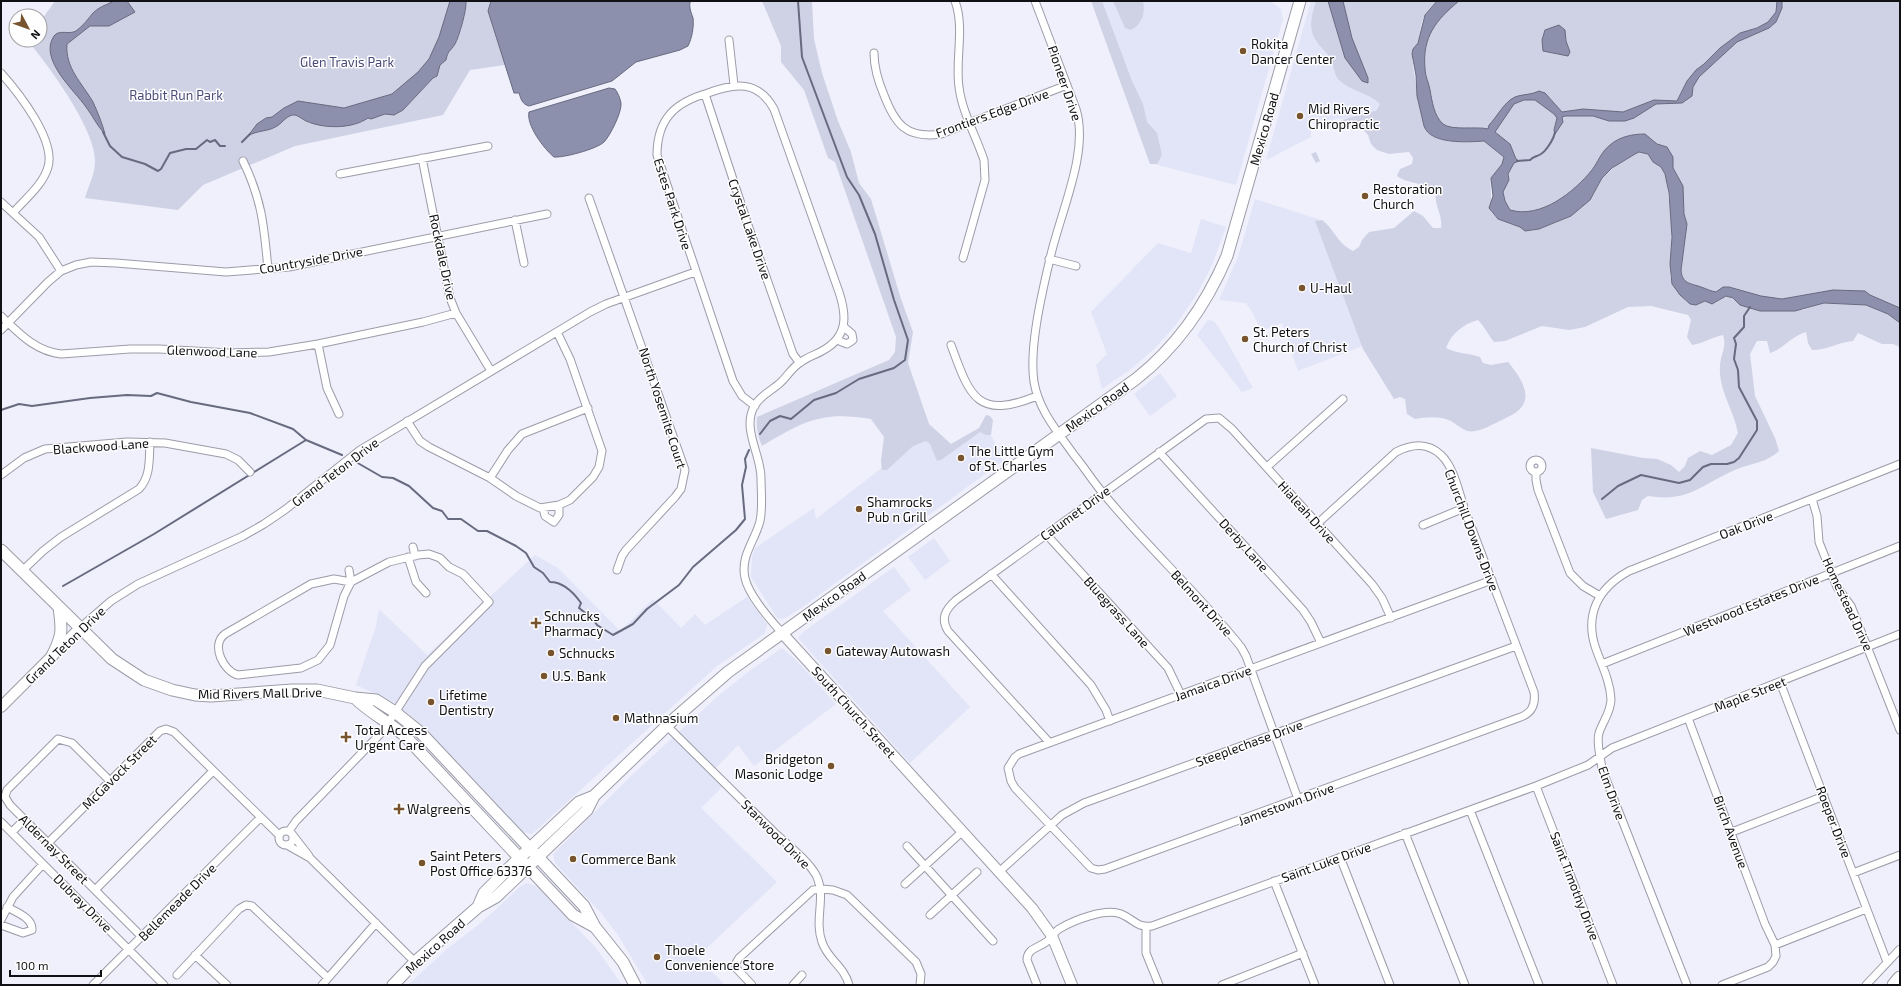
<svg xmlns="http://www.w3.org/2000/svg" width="1901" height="986" font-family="'Exo 2',sans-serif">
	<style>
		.built { fill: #e2e4f7 }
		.green { fill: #cfd1e5; fill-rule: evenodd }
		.water { fill: #8d90ad; stroke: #686a7f }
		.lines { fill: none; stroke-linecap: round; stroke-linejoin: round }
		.stream { stroke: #686a7f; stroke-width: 2 }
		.street-casing { stroke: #9b9ca7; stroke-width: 9 }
		.secondary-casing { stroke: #9b9ca7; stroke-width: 12 }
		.primary-casing { stroke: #9b9ca7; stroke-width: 13 }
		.highway-casing { stroke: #9b9ca7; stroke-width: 15 }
		.street { stroke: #fff; stroke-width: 7 }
		.secondary { stroke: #fff; stroke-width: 10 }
		.primary { stroke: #fff; stroke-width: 11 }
		.highway { stroke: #fff; stroke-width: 13 }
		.poi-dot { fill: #77542d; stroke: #fefefe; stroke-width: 1.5 }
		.labels { text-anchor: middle; stroke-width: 3; stroke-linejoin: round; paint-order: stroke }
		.poi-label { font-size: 13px; fill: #111115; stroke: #fefefe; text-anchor: start }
		.park-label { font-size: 13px; fill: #4a4b78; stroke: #fefefe }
		.street-label { font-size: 13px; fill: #111115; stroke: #fefefe }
	</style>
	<rect width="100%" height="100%" fill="#eff0fc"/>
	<path class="built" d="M1093,1h177l11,8 2,10 -47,166 -82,-21z
		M1311,1h35l70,74 -44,40 -61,7v15l-45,23z
		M1255,199l63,20 47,126 -67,26 -16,-48 -21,8 -8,-18 -7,-10 -27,-3 19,-43z
		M1201,219l25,8 -14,38 -15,29 -22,32 -21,23 -23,20 -29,20 -6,-24 11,-11 -16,-42 67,-69 33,10z
		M1208,320l5,1 5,5 35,62 -11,4 -45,-57z
		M1160,373l17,23 -27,20 -16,-22z
		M984,428l8,9 11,24 -203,148 -15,9 -7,1 -27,-42 1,-20 3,-9 59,-40 2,11 112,-87 9,29z
		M934,538l16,23 -25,19 -17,-23z
		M535,555l23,13 62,63 33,-32 28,29 14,-14 10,11 42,-28 20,27v3l-3,7 -47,32 -185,168 -10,-2 -104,-110 -27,-21 -35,-16 20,-59 3,-17 48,46z
		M894,567l17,23 -28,21 87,96 -60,56 -112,-125 5,-6z
		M782,648l15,13 39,43 -82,62 -16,-21 -23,24 7,18 -21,21 76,74 -80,75 28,28h-77l-30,-50 -17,-22 -46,-50 -2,-9 79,-79 86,-79 30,-24z
		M528,883l10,4 58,61 26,37h-214l39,-36 35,-27 39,-36z"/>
	<path class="green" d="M55,1h441l-8,10 17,54 -35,5 -27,45 -148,31 -92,39 -25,25 -93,-12c3,-11 10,-24 10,-36 2,-31 -48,-99 -68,-122h13v-18zM462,20l-7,24 -7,8 -2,8 -6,5 -3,11 -4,2 -30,32 -9,5 -9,-1 44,-46z
		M762,1h50l2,38 8,34 16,48 13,31 8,31 12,16 30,100 12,33 -5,31 21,61 22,20 28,-16 7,-13 4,1 3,4 -2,15h-5l-6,-3 -39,28 -4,1 -7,-17 -4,-3 -13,5 -26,24h-5l-1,-9 3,-24 -13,-18c-49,-8 -67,2 -109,27 -4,-9 -6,-18 -5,-29l132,-57 6,-8 1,-15 -61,-175 -7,-4 -24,-68 -23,-28v-16z
		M1091,1h11l30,80 11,23 4,18 10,11 5,22 -5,9h-7z
		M1113,1l30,1c3,11 -2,23 -12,28l-6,-2z
		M1316,1h121c-4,4 -9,9 -12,14 -5,8 -4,18 -7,27 -2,3 -4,6 -6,10 -1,6 10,74 14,79 11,14 42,11 58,10l20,16c-1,8 -10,14 -13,23 -1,3 1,26 0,32l7,7 22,8 2,2 7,2 10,-2 17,-6 20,-11 17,-17 9,-17 22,-19 15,-7 9,2 5,8 8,5 5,10 6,49 -2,50 4,11 13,15 12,2 6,-3 10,2 11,-7 34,15 43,-1 21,-7 42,2 22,9 12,9v24l-7,-3h-11l-24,-11 -5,8c-14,1 -26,9 -41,9l-4,-7 -2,-11c-14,4 -22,16 -36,21l-3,-12h-10l-7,13 5,42 20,42 4,13c-12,11 -25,12 -39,17 -37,14 -48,35 -92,28l-6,4 -4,10 -32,9 -13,-27 -2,-44 52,10 14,1 14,6 8,7 6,-6 3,-8 12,-7 12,4 19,-10 7,-12c-4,-23 -20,-43 -18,-68 1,-11 7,-19 3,-30 -11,2 -19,8 -31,10l-5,-8 4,-17 -3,-5 -37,-9 -23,1 -43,20 -16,3 -27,-4 -37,15 -11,1c-6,-7 -9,-15 -16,-22 -15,4 -27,14 -32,28 12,6 23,5 34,9l3,6 8,2 17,-3c8,10 22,27 16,41 -4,10 -19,15 -28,20 -9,4 -19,10 -29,8 -5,-2 -11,-7 -16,-10 -11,-5 -24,-4 -36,-2l-8,-5 -2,-15 -5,-2 -6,2 -31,-50 -48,-128 7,-1c14,11 14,22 31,31l6,-4 3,-7 7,-8 25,-4 20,-17 9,5 10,12h8c2,-13 -7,-22 -5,-35 -10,-12 -27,-8 -39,-17l3,-7 12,-5 1,-6 -4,-6 -20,2 -12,-4 -6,-6 -3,-9 -8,-9 -30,2 -2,-5c17,-2 32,-10 48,-12l4,-7c-11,-11 -27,-12 -40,-23 -6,-5 -6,-15 -9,-22 -4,-7 -10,-11 -14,-17 -10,-13 -5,-27 -1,-41z
		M1449,1h451v312l-40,-15 -65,4 -58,-8 -26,3 -35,-19 -6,-105 -29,-30 -50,40 -62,37 -30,-13 8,-42 -6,-22 -67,-18 -14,-79z
		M1316,152l4,9 -4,2 -5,-9z"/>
	<path class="water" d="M114,1h13l8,11 -26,14h-19l-23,18c-2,24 15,39 26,58 5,11 9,21 12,32 -8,-8 -12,-18 -19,-27 -11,-16 -48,-48 -32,-71 5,-7 15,-1 22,-5 7,-5 12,-12 17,-18 6,-6 13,-8 21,-12z
		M450,1h16c1,8 -7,36 -11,43 -5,8 -7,6 -9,16l-6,5 -3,11 -4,2 -30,32 -9,5 -9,-1 -14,5 -3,-1c-16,11 -44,11 -62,3 -4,-2 -7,-5 -11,-6 -7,-1 -13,8 -18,11 -9,6 -20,4 -29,10l9,-12 9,-6 6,-1 12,-9 14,-7 46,7 48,-14 26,-22 11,-13 10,-22z
		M491,1h201l-2,1c-1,6 1,10 3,16 1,9 -1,20 -5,28l-8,4 -44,12 -24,19 -83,25c-7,-2 -8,-7 -10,-13h-5l-26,-82z
		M1328,1h15l9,37 16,40v5l-6,-2 -17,-23z
		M1437,1h22c-23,19 -37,36 -34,68 0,7 4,14 5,21 2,11 4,26 13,34 9,7 34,2 45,5l1,-4c8,-8 15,-23 26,-28 8,-3 16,-2 24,-6l6,2 17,19 21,-3 40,3 31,-12 23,1 10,-20 9,-11 8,-6 16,-16 20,-15 17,-5 11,-6 8,-10 1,-11h5v7l-6,14 -7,6 -32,14 -38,35 -6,10 -1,9 -10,7 -26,1 -22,14 -9,3h-16l-16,-5h-28l-3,1 1,5 -8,12 -1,-4 3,-12 -3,-4 -19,-14h-11l-10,4 -19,28 15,12 6,15 3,2 -5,2 -6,11 1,6 -6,12 2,9 5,9c31,9 64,-18 82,-40 6,-8 9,-18 18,-25 9,-8 22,-11 35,-11l12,10 10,3 6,10v11l10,18 1,28 3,10 -6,46c1,14 9,13 20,17 6,2 9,4 15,5l7,-5h6l32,9 21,3 51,-9 32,1 5,4 30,13v15l-12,-9 -22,-9 -42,-2 -29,8h-35l-20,-6 -7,-7 -7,-2 -14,8 -7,-3 -9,4 -6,-1 -10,-9 -8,-11 -2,-20 2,-27 -3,-44 -4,-19 -4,-7 -8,-5 -5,-8 -9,-2 -4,2 -23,14 -10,10 -12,22 -19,16 -32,13 -14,2 -5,-4 -22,-8 -9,-11 4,-12 -2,-18 11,-14 2,-7 -20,-16c-15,1 -54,4 -60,-15l-7,-30 -1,-21 -4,-21 1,-5 5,-6 7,-28z
		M1559,25l6,5 1,11 4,11 -2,4 -25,-5 -1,-11 3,-10z
		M609,88l6,1c3,4 5,9 6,14 1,9 -11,33 -17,39 -7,7 -41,16 -50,15 -10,-8 -28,-32 -25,-45z"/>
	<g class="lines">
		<path class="stream" d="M103,132l7,14 12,11 23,7 13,7 3,-2 9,-16 16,-4h10l11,-9 3,2 5,-2 5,6h5
			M242,142l8,-8
			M1517,161l13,-1c4,-4 6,-3 11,-6 5,-3 13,-15 14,-22
			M1,410l18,-6 13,2 58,-8 37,-3 24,1 6,-3 34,9 59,11 43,16 13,11 36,15
			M760,434l10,-13 10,-5 11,3 23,-19 22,-7 23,-14 35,-11 11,-8 3,-20 -14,-40 -19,-66 -16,-39 -12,-18 -45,-120 -4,-56
			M356,462l26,15 11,1 16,8 24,22 9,3 6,8h13l17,12h9l29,15 10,7 8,14 9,6 7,9c13,0 24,11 31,21l-2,5 14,11 4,6 16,10 20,-11 14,-15 32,-24 14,-18 43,-37 9,-11 -3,-34 4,-18 -1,-8 4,-9
			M1602,499l16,-13 23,-11 38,8 11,-3 13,-13 8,-3h16l7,-2 5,-4 18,-28v-9l-18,-34 -1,-17 -4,-11 2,-15 -2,-6 10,-11v-11l6,-9
			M63,586l91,-52 152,-94"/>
		<defs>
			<path id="street" d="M955,1c10,27 0,58 4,86 3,25 17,49 25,73l1,20 -22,78
				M1035,1l41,108c14,45 -18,108 -27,154 -8,34 -20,86 -15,119 5,29 24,50 40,73 10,12 18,25 28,37 44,54 96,101 139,155l5,9 52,143
				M729,40l5,45
				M874,53c0,15 4,28 10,42 11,29 22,44 57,39l126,-49
				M1,73c17,19 55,67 47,94 -5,18 -23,32 -35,46
				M705,94l43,131 45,129 6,8
				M422,158l28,140 6,15 35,58
				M243,161c19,39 21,65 25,108
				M340,174l148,-28
				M589,198l96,272 -4,19 -6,8 -49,53 -4,6 -5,14
				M1,202l38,35 22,34
				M515,220l9,43
				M1049,259l27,7
				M1,316c18,17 34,35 60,38l69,-5h29l70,4 40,-1 49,-8 105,-22 33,-9
				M1,330l47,-48 13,-11 15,-6 15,-3 25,1 110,9 63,-5 258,-53
				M837,340l10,4 6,-4 -1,-6 -8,-7
				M318,344l9,44 12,26
				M951,345c19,52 26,75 86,51
				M755,406l-13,-10 -9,-15 -76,-226c0,-15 3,-30 14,-42 10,-11 23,-16 37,-20 27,-10 50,-13 66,16l65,183c8,24 9,45 -17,59 -7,4 -15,6 -21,11 -9,5 -14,15 -21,21 -9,8 -19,12 -25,22 -14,23 6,49 6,73 0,14 2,29 -1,43 -5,20 -20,35 -15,57 4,18 25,41 37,55
				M407,421l13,20 9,6 61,31 26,18 24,12 19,-3 11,-5 23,-23 6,-10 3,-16 -32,-92 -13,-27
				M1159,452l144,158 8,12 10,21
				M1530 466a6 6 0 1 1 12 0a6 6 0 1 1-12 0Z
				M1267,467l76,-68
				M1536,472v8l2,10 32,83 13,13 17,10
				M1,475l23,-17 21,-9 82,-7 38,1 61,11 12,6 12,12
				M490,478l18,-28 14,-16 66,-26
				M1812,499l5,17 2,26 18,45 14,19 49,124
				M543,508l2,8 9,6 5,-7v-10
				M1317,524l79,-72c16,-8 31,-10 45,3 14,13 18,40 25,58 23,59 45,119 68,179 2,14 -3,22 -16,26l-413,151 -7,1 -7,-2 -76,-80 -4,-7 -3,-13 7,-11 4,-3 473,-174
				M1423,525l41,-17
				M1046,534l122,134 13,27
				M413,547l2,9
				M408,557l8,25 10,11
				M22,571l21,-20 18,-14 78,-48c12,-13 10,-30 11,-47
				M991,574l100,111 15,25 4,11
				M80,628l31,-27 27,-17 105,-48 21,-12 22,-15 74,-59 230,-138 16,-8 89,-32
				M1602,664l298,-118
				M1780,682l107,280
				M1688,718l77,206 10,21 1,11 -3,6 -5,5 -46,18
				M667,726c36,36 72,71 108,107 12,11 35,29 42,44 9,21 -3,43 5,65 6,18 22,24 27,43
				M1049,742l-101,-111c-8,-13 -2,-22 8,-31l250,-181 13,-1 13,11 140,155 10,14 9,20
				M110,781l-38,-38 -14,-4 -51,51 -2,7 5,8 132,132
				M1536,786l77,199
				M1470,810l69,175
				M1,822l163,163
				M279 838a7 7 0 1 1 14 0a7 7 0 1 1-14 0Z
				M289,831l7,-10 87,-90 42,-65 64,-64 -26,-28 -14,-7 -9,-9 -11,-4 -11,1 -29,7 -38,20 -17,-3 -23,5 -86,50c-15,11 -1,38 13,41l63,-7 17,-8 12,-15 14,-49 7,-14 -2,-12
				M12,832l12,-12
				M1732,832l92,-36
				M1405,833l60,152
				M292,834l17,22
				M48,843l112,-112 6,-2 8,3 105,103
				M287,845l23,13 105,104
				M907,846l86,95
				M1340,857l50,128
				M1000,871l62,-56 22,-12 432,-157
				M1853,873l47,-18
				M1274,881l41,104
				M905,884l58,-53
				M95,890l118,-119
				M930,915l47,-43
				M1,920l12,-23 30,-33
				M1,925l22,8 9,-3c1,-12 -16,-18 -25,-23
				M1146,927v26l13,32
				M1775,945l91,-36
				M195,955l32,30
				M177,975l62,-66 7,-4 6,1 76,72
				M93,985l167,-167
				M322,985l54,-62
				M752,985l-16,-17v-5l3,-5 74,-68 8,-1 12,1 14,5 69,67 5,12 -1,11
				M793,985l9,-10
				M1037,985l-10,-25c0,-12 12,-12 19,-18 5,-3 8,-10 13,-13 15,-9 46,-21 62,-15 13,5 15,14 31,12l384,-140 52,-21 24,-17 288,-114
				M1222,985l81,-32
				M1687,985l-85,-216c-1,-10 -6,-26 -3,-36 4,-12 12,-21 12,-34 -1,-18 -9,-33 -15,-50 -12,-34 2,-61 33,-78l271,-107
				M1866,985l34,-36"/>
			<path id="secondary" d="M782,633l250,275 20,28 20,49
				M1,707l79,-79"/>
			<path id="primary" d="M1,550l111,109 32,21 28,10 23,5 16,1 81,-6h25l38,8 21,2 19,12 26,21 163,173 11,21 28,35 12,23
				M52,656c11,-21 10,-26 7,-49
				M355,698c15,15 34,24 50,38l168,179 22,12
				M478,907l6,-14 26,-26 69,-65 15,-6
				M393,985l22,-23 63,-55 18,-10 91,-87 7,-14 80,-77 54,-47 408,-293c42,-33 70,-74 91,-123l73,-255"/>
			<path id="highway" d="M1894,985l6,-7"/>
		</defs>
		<use href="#street" class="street-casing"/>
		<use href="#secondary" class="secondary-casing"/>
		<use href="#primary" class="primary-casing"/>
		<use href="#highway" class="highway-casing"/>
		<use href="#street" class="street"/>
		<use href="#secondary" class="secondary"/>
		<use href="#primary" class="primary"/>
		<use href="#highway" class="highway"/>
	</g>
	<g class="poi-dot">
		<circle cx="1243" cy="51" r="4"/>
		<circle cx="1300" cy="116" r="4"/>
		<circle cx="1365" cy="196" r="4"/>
		<circle cx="1302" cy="288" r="4"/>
		<circle cx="1245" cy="339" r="4"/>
		<circle cx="961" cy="458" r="4"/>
		<circle cx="859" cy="509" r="4"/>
		<path d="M534 617h4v4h4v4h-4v4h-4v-4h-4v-4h4z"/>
		<circle cx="828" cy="651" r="4"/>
		<circle cx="551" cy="653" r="4"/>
		<circle cx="544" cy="676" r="4"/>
		<circle cx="431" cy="702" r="4"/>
		<circle cx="616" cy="718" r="4"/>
		<path d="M344 731h4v4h4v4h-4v4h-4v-4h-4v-4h4z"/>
		<circle cx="831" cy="766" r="4"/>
		<path d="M397 803h4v4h4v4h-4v4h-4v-4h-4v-4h4z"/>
		<circle cx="573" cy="859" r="4"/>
		<circle cx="422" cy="863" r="4"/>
		<circle cx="657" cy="957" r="4"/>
	</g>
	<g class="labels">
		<g class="poi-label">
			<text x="1251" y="49">Rokita<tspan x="1251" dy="15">Dancer Center</tspan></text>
			<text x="1308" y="114">Mid Rivers<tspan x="1308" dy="15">Chiropractic</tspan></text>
			<text x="1373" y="194">Restoration<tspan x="1373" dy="15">Church</tspan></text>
			<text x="1310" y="293">U-Haul</text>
			<text x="1253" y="337">St. Peters<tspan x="1253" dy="15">Church of Christ</tspan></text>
			<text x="969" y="456">The Little Gym<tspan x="969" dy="15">of St. Charles</tspan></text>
			<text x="867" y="507">Shamrocks<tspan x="867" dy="15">Pub n Grill</tspan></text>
			<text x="544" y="621">Schnucks<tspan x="544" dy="15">Pharmacy</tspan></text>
			<text x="836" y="656">Gateway Autowash</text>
			<text x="559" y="658">Schnucks</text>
			<text x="552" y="681">U.S. Bank</text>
			<text x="439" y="700">Lifetime<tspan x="439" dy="15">Dentistry</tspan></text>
			<text x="624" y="723">Mathnasium</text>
			<text x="355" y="735">Total Access<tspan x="355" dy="15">Urgent Care</tspan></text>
			<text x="823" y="764" text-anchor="end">Bridgeton<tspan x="823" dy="15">Masonic Lodge</tspan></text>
			<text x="407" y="814">Walgreens</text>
			<text x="430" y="861">Saint Peters<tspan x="430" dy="15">Post Office 63376</tspan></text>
			<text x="581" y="864">Commerce Bank</text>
			<text x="665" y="955">Thoele<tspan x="665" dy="15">Convenience Store</tspan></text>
		</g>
		<g class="park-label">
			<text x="347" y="67">Glen Travis Park</text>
			<text x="176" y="100">Rabbit Run Park</text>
		</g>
		<g class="street-label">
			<text transform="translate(1065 83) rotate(71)" y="5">Pioneer Drive</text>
			<text transform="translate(992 113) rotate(-20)" y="5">Frontiers Edge Drive</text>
			<text transform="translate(1264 129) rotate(-74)" y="5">Mexico Road</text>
			<text transform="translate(673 204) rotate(72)" y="5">Estes Park Drive</text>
			<text transform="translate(750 229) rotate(71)" y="5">Crystal Lake Drive</text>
			<text transform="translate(443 257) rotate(78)" y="5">Rockdale Drive</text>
			<text transform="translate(311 260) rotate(-10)" y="5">Countryside Drive</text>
			<text transform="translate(212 351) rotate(2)" y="5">Glenwood Lane</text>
			<text transform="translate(1097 407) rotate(-36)" y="5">Mexico Road</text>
			<text transform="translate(663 408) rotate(72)" y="5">North Yosemite Court</text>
			<text transform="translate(101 446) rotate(-4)" y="5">Blackwood Lane</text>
			<text transform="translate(335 472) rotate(-37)" y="5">Grand Teton Drive</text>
			<text transform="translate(1307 512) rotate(48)" y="5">Hialeah Drive</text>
			<text transform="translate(1075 513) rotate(-36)" y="5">Calumet Drive</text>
			<text transform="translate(1746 525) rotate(-21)" y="5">Oak Drive</text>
			<text transform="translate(1472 530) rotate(69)" y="5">Churchill Downs Drive</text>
			<text transform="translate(1244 545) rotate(48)" y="5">Derby Lane</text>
			<text transform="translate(834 596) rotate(-36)" y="5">Mexico Road</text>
			<text transform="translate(1202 603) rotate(48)" y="5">Belmont Drive</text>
			<text transform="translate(1848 604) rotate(65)" y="5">Homestead Drive</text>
			<text transform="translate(1751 605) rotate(-22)" y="5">Westwood Estates Drive</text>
			<text transform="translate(1117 612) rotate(48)" y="5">Bluegrass Lane</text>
			<text transform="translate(65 645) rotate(-44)" y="5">Grand Teton Drive</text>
			<text transform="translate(1213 683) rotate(-20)" y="5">Jamaica Drive</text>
			<text transform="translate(260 693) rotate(-1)" y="5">Mid Rivers Mall Drive</text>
			<text transform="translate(1750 694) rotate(-21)" y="5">Maple Street</text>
			<text transform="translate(854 712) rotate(48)" y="5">South Church Street</text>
			<text transform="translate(1249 743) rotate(-20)" y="5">Steeplechase Drive</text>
			<text transform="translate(119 772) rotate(-45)" y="5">McGavock Street</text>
			<text transform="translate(1612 793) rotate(70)" y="5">Elm Drive</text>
			<text transform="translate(1286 804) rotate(-20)" y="5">Jamestown Drive</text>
			<text transform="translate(1834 822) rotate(69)" y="5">Roeper Drive</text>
			<text transform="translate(1731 832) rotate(70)" y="5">Birch Avenue</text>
			<text transform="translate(776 834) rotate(45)" y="5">Starwood Drive</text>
			<text transform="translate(54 849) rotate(45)" y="5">Aldernay Street</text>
			<text transform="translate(1326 862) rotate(-20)" y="5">Saint Luke Drive</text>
			<text transform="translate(1575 886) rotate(69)" y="5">Saint Timothy Drive</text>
			<text transform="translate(177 902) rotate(-45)" y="5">Bellemeade Drive</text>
			<text transform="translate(83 903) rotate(45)" y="5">Dubray Drive</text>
			<text transform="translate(435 946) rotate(-42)" y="5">Mexico Road</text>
		</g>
	</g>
	<rect width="1901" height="986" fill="none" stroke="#111115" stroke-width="4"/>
	<g transform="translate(28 28) rotate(131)"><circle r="19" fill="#fefefe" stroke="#9f9fa1"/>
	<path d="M0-3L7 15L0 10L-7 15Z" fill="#77542d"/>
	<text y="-6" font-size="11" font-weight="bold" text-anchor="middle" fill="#111115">N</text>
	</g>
	<path d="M10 970v6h91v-6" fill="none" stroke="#111115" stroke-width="2"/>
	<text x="16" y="970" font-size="12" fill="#111115" stroke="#fefefe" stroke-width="3" paint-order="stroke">100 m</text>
</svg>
